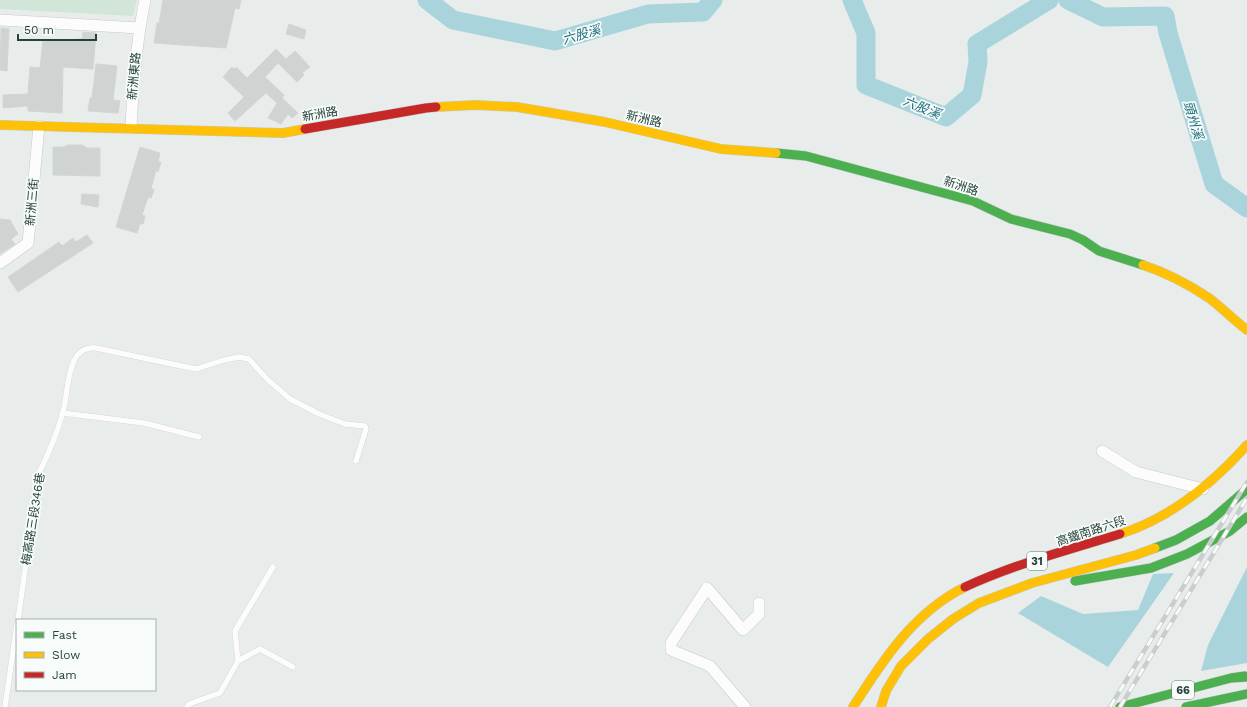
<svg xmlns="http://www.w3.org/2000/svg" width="1247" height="707" font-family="'Work Sans','Noto Sans TC',sans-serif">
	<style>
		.green { fill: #d1e6d8 }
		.water { fill: #a9d4db }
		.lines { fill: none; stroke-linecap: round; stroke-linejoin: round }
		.river { stroke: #a9d4db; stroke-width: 19 }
		.building { fill: #cfd4d2; stroke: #d1d6d4 }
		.lane-casing { stroke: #c5cac8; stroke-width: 6 }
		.street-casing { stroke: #c5cac8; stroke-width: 12 }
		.fast-casing { stroke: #c3cbc8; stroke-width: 10 }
		.slow-casing { stroke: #c3cbc8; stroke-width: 10 }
		.jam-casing { stroke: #c3cbc8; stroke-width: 10 }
		.lane { stroke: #fcfcfc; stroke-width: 5.5 }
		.street { stroke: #fcfcfc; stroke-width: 11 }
		.fast { stroke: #4caf50; stroke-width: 9 }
		.slow { stroke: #ffc107; stroke-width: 9 }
		.jam { stroke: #c62828; stroke-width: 9 }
		.rail-casing { stroke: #c9cdcc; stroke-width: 4.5 }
		.rail { stroke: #f7fbf9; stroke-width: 3; stroke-dasharray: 9; stroke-linecap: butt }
		.labels { text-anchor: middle; stroke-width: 3.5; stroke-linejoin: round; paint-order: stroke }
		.shield { fill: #f7fbf9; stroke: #637a73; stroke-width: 1 }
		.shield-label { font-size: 11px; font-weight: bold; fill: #24423a }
		.street-label { font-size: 12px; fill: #24423a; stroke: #f7fbf9 }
		.water-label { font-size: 13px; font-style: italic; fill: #1c6f80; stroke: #f7fbf9 }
	</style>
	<rect width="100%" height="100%" fill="#e8edeb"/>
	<path class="green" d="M0,0h137l-4,16 -133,-7z"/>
	<path class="water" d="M1247,567v96l-46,8 7,-26z
		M1174,573l-66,94 -90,-54 23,-17 42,18 55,-4 15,-36z"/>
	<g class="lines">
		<path class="river" d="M427,0l26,20 102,21 93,-27 55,-2 10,-12
			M852,0l14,33v52l80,32 26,-22 6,-33 -1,-18 72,-44
			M1068,0l35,17 62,-1 3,17 46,151 33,24"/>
	</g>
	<path class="building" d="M163,0h78l-2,9 -4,-1 -9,40 -72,-5 3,-20h2z
		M289,24l17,6 -2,9 -18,-5z
		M1,28l8,1 -2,42 -7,-1z
		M83,32l13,1 -3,36 -30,-2 -1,46 -34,-2v-5l-25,2v-13l25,-1 2,-27 10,1 3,-28 31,1v-2h8z
		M276,49l10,10 9,-8 15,16 -8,6 2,2 -7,7 -19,-19 -13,14 19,18 -2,3 16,15 -6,5 -4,-4 -7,10 -13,-6 9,-15 -11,-10 -31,28 -7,-8 16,-16 -21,-20 9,-10 2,2 2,-2 11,11z
		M96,64l21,2 -4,34 7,1 -2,12 -30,-2 2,-13h2z
		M67,145h15l5,3h13v28l-47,-1v-28h11z
		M140,147l20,6 -2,9h3l-3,10 -2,-2 -5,18 3,2 -3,8 -3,-1 -6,18 3,1 -2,8h-3l-3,9 -21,-6z
		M82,194l17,1 -1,12 -17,-3z
		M0,219l10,1 8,14 -7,5 4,5 -15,10z
		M87,235l6,8 -75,49 -10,-15 51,-35 3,4 11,-8 3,4z"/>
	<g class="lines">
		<defs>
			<path id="lane" d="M62,413l82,10 55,14
				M18,620l20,-145c10,-20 19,-41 25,-63 4,-15 4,-37 11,-51 4,-10 13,-14 22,-13l100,21 28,-9 15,-3 10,2 18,20 23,20 29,15 26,10 20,2 1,3 -10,32
				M238,661l-3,-30 38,-64
				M5,707l12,-83
				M187,707l2,-3 31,-11 18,-32 22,-12 33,18"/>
			<path id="street" d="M0,20l139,8
				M131,128c2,-43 5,-85 14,-128
				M0,263l28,-20 11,-117
				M1102,451l34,21 67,17
				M745,707l-35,-41 -39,-16v-7l36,-55 36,42 16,-16v-11"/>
			<path id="fast" d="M776,153l30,3 167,45 38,18 59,15 13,6 16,11 44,14
				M1155,548l21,-8 34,-19 37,-32
				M1075,581l76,-13 36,-14 43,-23 17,-14
				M1231,678l16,-1
				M1120,707l111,-29 14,-2
				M1186,707l61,-13"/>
			<path id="slow" d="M436,107l39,-2 42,2 88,15 116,27 55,4
				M0,125l283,8 22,-4
				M1143,265c24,8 45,19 66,33 13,10 25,22 38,32
				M1120,534c51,-16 92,-50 127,-89
				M853,707c30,-47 61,-95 112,-120
				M881,707l5,-16 15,-25 27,-27 25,-20 26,-16 53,-20 104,-28 19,-7"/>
			<path id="jam" d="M305,129l121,-21 10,-1
				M965,587c50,-23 103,-37 155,-53"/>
		</defs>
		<use href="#lane" class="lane-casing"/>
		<use href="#street" class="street-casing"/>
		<use href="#fast" class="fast-casing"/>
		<use href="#slow" class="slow-casing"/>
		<use href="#jam" class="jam-casing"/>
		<use href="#lane" class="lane"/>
		<use href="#street" class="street"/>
		<use href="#fast" class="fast"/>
		<use href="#slow" class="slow"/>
		<use href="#jam" class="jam"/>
		<defs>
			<path id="rail" d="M1110,707l137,-225
				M1120,707l127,-209"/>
		</defs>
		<use href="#rail" class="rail-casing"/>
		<use href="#rail" class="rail"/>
	</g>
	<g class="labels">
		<g class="shield">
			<rect x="1027" y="552" width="20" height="18" rx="3"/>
			<rect x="1172" y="681" width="22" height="18" rx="3"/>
		</g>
		<g class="shield-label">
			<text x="1037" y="565">31</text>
			<text x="1183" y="694">66</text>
		</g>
		<g class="street-label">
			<text transform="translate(134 76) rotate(-85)" y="4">新洲東路</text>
			<text transform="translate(320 114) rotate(-10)" y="4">新洲路</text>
			<text transform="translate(644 119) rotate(13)" y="4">新洲路</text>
			<text transform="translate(961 186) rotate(18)" y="4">新洲路</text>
			<text transform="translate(32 202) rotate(-85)" y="4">新洲三街</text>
			<text transform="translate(33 519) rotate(-81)" y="4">梅高路三段346巷</text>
			<text transform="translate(1091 531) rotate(-18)" y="4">高鐵南路六段</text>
		</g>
		<g class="water-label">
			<text transform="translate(581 34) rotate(-16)" y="5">六股溪</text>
			<text transform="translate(922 107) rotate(22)" y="5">六股溪</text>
			<text transform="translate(1194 120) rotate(73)" y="5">頭州溪</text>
		</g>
	</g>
	<rect x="16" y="619" width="140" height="72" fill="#f7fbf9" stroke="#a3b1ad"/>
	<rect x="24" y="632" width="20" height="6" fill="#4caf50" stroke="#a3b1ad"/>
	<text x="52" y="639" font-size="12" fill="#24423a">Fast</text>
	<rect x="24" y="652" width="20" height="6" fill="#ffc107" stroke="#a3b1ad"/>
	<text x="52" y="659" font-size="12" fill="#24423a">Slow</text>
	<rect x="24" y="672" width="20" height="6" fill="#c62828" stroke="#a3b1ad"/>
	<text x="52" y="679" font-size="12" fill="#24423a">Jam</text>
	<path d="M18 34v6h78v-6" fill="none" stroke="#24423a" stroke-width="2"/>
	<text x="24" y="34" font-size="12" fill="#24423a" stroke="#f7fbf9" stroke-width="3" paint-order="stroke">50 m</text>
</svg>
